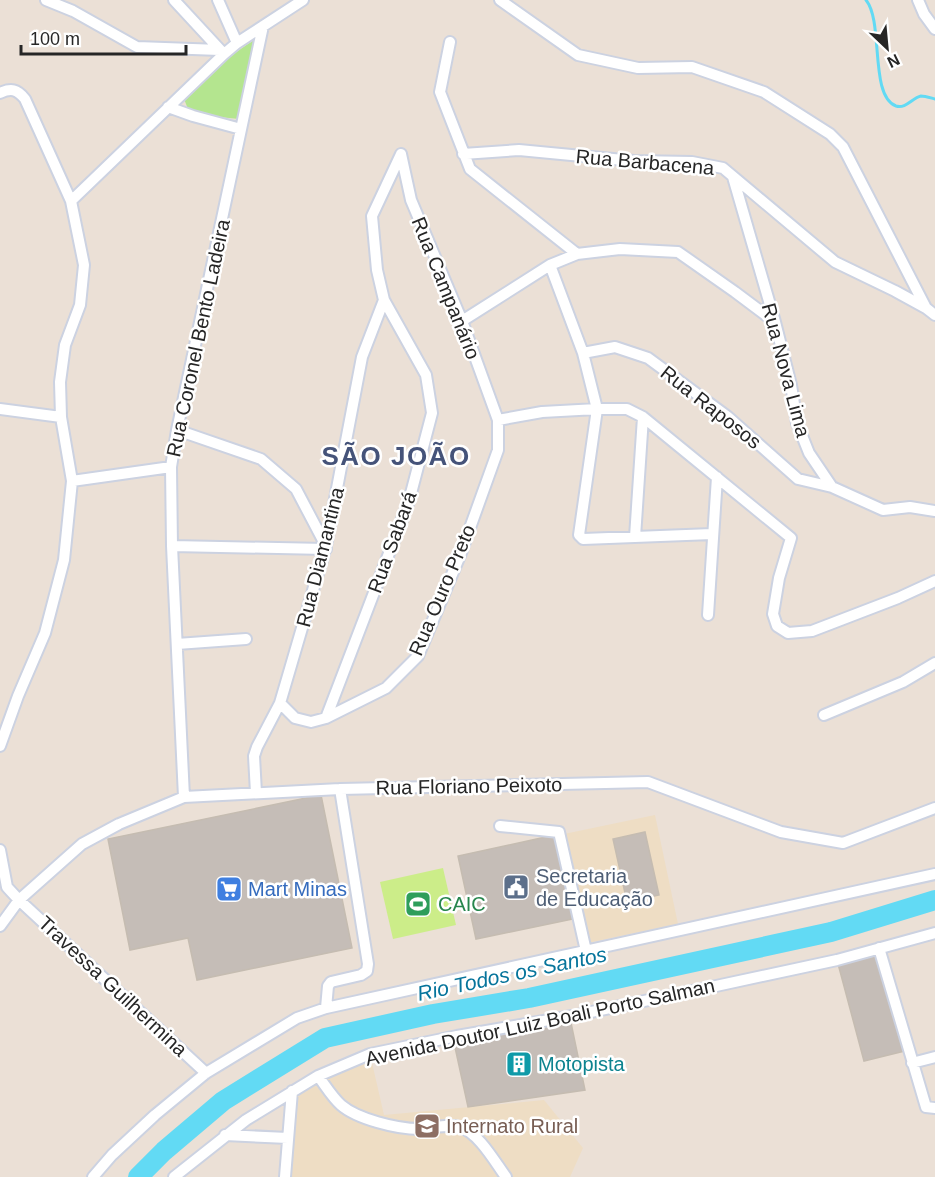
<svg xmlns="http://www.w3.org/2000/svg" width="935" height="1177" font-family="Arial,sans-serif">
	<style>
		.education { fill: #eeddc4 }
		.green { fill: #b4e58f }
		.pitch { fill: #cced89 }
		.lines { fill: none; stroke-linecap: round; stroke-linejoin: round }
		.stream { stroke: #62daf4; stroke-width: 3 }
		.river { stroke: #62daf4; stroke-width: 20 }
		.building { fill: #c5bdb7; stroke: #c5bcb1; stroke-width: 1.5 }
		.minor-casing { stroke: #ccd2e1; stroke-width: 14 }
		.minor { stroke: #fff; stroke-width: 10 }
		.labels { text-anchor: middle; stroke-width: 5; stroke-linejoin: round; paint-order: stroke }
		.street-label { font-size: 20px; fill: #262626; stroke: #fff }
		.service-label { font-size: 20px; fill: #4e5e75; stroke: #fff; text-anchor: start }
		.shop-label { font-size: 20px; fill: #366cbe; stroke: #fff; text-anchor: start }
		.leisure-label { font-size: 20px; fill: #27864d; stroke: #fff; text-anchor: start }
		.culture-label { font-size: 20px; fill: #0d838f; stroke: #fff; text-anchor: start }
		.education-label { font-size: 20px; fill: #785e54; stroke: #fff; text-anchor: start }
		.water-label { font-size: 21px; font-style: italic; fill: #06749b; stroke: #fff }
		.district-label { font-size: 26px; font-weight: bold; letter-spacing: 1.5px; fill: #455379; stroke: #fff }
	</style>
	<rect width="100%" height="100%" fill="#ebe0d6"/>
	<path class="education" d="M655,815l23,109 -91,19 -23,-109z
		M370,1054l14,61 160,-15 39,48 -13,29h-278l-7,-7 7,-79z"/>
	<path class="green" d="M259,37l-20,82 -49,-5 -6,-15c24,-24 45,-44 75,-62z"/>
	<path class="pitch" d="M443,868l13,57 -63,14 -13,-57z"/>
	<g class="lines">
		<path class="stream" d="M866,0c18,22 3,96 30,106 10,3 16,-8 25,-10 4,0 10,2 14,3"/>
		<path class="river" d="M138,1177l26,-26 59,-50 102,-63 108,-24 96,-16 302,-66 104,-32"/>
	</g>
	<path class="building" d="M321,795l31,153 -155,32 -9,-42 -58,12 -22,-111z
		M645,832l14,63 -32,7 -14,-63z
		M555,835l18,84 -97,20 -18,-83z
		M877,949l28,102 -41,10 -27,-101z
		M570,1018l15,72 -117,17 -15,-69z"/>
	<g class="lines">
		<defs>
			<path id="minor" d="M46,0l27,11 64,36 83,3
				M174,0l49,53
				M218,0l19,43
				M500,0l78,55 60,13 54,-1 72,25 66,42 13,13 83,161 9,7
				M918,0l6,14 11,15
				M450,42l-10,50 30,77 107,85
				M0,93c11,-5 17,-4 25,6l46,102
				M168,107l25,9 48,13
				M463,154l56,-4 115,11 58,1 31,6 112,94 60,29 31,17
				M733,177l42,145 16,63 6,38 12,30 23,34 51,23 27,-3 25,4
				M550,265l33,88 14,56 -18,126 4,4 129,-5
				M384,300l-22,57 -36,189 -46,157 15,15 16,4 15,-4 60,-30 32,-32 43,-103 37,-103v-30l-36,-99 -51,-121 -10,-46
				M462,321l88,-56 27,-11 43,-5 58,3 57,40 40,30
				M583,353l32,-6 33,11 80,59 70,62 34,8
				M0,409l61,8
				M498,420l44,-8 55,-3h30l16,8 148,121 -12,40 -6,36 4,12 11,7 24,-2 86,-33 37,-17
				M177,430l84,29 35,30 30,57
				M72,481l99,-14
				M635,537l8,-120
				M172,546l154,3
				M708,615l9,-138
				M177,644l69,-5
				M824,715l79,-33 32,-19
				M326,718l83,-217 23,-88 -6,-38 -42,-75 -7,-30 -5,-54 29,-62
				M0,746l18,-50 27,-63 19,-73 8,-79 -11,-64 -1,-35 5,-37 15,-40 4,-40 -13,-64 153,-147 13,-11 66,-43
				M256,793l-2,-37 3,-9 23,-44
				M184,797l-12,-251 -1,-79 6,-37 86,-404
				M500,826l59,6 27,119
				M0,850l7,37
				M7,887l12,13 63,-56 37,-20 65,-27 156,-8 308,-7 133,50 62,11 92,-35
				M0,926l19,-26 187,173
				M879,948l47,159 9,1
				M326,1008l2,-22 3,-4 30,-7 6,-4 1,-7 -28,-175
				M912,1063l23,-6
				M318,1076c7,9 14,21 23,29 16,14 56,24 78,24 12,0 30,-6 41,-2 18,5 35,35 46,50
				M225,1135l63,3
				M93,1177l19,-22 43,-40 51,-42 91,-55 29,-10 609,-134
				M174,1177l72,-57 72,-44 52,-22 87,-18 115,-20 144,-30 121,-26 98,-27
				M285,1177l7,-86"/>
		</defs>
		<use href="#minor" class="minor-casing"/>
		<use href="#minor" class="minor"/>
	</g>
	<defs>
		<symbol id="civic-square" viewBox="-11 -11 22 22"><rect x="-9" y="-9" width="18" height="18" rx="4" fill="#5c6f8a" stroke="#fff"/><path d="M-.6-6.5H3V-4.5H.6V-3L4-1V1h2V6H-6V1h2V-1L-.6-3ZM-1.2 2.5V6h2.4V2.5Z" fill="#fff"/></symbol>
		<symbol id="supermarket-square" viewBox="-11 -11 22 22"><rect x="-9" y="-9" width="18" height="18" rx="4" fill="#3f7fe0" stroke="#fff"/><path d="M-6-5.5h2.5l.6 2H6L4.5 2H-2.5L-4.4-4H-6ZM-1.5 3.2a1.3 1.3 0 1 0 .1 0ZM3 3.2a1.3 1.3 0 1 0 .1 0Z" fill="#fff"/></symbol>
		<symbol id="stadium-square" viewBox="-11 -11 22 22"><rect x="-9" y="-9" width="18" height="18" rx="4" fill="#2e9e5b" stroke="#fff"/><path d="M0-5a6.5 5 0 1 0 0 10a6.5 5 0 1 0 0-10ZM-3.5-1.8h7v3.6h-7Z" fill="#fff"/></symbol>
		<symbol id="building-square" viewBox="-11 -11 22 22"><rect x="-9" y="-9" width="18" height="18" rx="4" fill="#0f9aa8" stroke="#fff"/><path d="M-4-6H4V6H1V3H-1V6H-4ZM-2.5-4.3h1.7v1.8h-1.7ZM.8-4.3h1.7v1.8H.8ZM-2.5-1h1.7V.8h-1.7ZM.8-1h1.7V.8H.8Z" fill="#fff"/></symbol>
		<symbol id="university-square" viewBox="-11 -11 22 22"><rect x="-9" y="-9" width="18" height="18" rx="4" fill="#8d6e63" stroke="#fff"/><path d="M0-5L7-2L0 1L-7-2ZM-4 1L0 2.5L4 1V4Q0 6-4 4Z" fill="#fff"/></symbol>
	</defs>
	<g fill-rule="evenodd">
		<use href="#civic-square" x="501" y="872" width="30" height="30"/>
		<use href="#supermarket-square" x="214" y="874" width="30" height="30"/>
		<use href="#stadium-square" x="403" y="889" width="30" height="30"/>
		<use href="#building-square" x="504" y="1049" width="30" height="30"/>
		<use href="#university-square" x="412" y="1111" width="30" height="30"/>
	</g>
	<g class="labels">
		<g class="street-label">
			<text transform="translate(645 162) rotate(5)" y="7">Rua Barbacena</text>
			<text transform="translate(446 288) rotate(68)" y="7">Rua Campanário</text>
			<text transform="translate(198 338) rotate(-78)" y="7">Rua Coronel Bento Ladeira</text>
			<text transform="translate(786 370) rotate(75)" y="7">Rua Nova Lima</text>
			<text transform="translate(711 407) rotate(38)" y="7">Rua Raposos</text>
			<text transform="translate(392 542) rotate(-70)" y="7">Rua Sabará</text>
			<text transform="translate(320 557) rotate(-76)" y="7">Rua Diamantina</text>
			<text transform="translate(442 590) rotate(-67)" y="7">Rua Ouro Preto</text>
			<text transform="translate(469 786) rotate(-1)" y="7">Rua Floriano Peixoto</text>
			<text transform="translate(113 986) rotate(43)" y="7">Travessa Guilhermina</text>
			<text transform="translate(540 1022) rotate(-12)" y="7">Avenida Doutor Luiz Boali Porto Salman</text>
		</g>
		<g class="service-label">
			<text x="536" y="883">Secretaria<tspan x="536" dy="23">de Educação</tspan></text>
		</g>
		<g class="shop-label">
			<text x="248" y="896">Mart Minas</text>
		</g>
		<g class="leisure-label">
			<text x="438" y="911">CAIC</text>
		</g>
		<g class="culture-label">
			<text x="538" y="1071">Motopista</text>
		</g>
		<g class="education-label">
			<text x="446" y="1133">Internato Rural</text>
		</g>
		<g class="water-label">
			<text transform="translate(512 974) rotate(-12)" y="7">Rio Todos os Santos</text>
		</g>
		<g class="district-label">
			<text x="396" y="465">SÃO JOÃO</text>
		</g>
	</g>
	<g transform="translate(887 48) rotate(154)" stroke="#ffffff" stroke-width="4.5" paint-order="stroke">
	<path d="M0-4.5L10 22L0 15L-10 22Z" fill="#262626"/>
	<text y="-9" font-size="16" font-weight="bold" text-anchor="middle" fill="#262626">N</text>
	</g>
	<path d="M21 45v9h165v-9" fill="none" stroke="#262626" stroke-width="3"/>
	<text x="30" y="45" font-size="18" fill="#262626" stroke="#ffffff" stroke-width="4.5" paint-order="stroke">100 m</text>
</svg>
